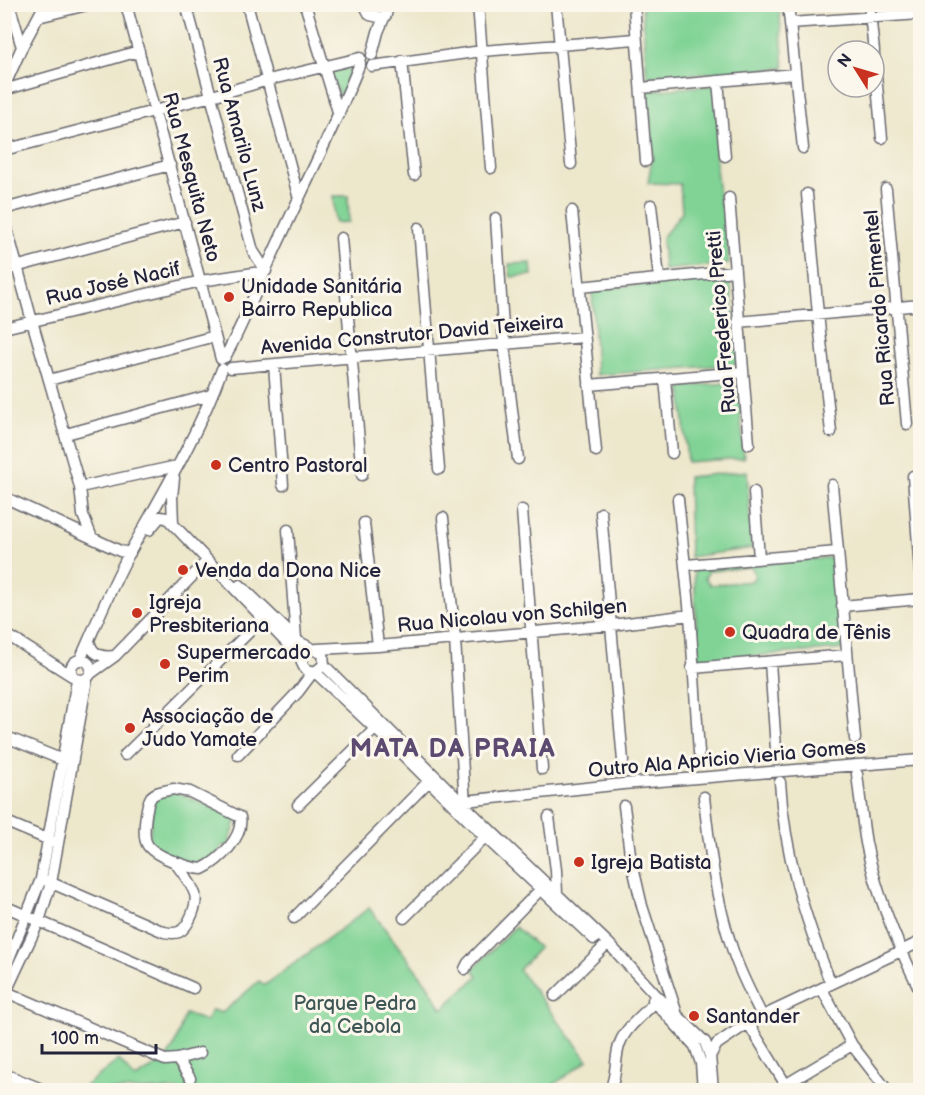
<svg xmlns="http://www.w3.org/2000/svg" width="925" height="1095" font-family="'Balsamiq Sans',sans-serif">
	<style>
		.green { fill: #80d395; stroke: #517a68; stroke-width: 1.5; fill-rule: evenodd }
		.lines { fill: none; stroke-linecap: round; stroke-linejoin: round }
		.minor-casing { stroke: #69676e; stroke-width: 13 }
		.minor { stroke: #fff; stroke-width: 10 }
		.poi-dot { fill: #c8321e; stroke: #fbf7ec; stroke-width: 2 }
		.labels { text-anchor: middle; stroke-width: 6; stroke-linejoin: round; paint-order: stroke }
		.street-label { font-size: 20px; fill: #22223b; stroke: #fbf7ec }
		.poi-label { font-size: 20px; fill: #22223b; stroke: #fbf7ec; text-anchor: start }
		.park-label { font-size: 20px; fill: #3e5756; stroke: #fbf7ec }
		.district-label { font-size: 26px; font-weight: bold; letter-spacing: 1.5px; fill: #5c4a71; stroke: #fbf7ec }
	</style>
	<rect width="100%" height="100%" fill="#fbf7ec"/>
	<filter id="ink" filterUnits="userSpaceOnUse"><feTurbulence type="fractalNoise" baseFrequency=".0167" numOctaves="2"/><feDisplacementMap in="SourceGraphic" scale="12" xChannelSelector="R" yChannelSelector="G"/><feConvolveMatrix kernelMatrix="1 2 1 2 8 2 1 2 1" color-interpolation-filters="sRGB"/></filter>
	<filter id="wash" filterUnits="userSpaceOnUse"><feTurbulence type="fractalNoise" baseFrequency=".008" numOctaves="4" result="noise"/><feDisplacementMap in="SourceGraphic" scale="24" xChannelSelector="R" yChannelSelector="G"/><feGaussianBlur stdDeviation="1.35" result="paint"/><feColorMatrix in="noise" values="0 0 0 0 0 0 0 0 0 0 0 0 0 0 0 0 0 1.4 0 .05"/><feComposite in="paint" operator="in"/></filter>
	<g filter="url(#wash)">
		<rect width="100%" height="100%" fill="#ede7cc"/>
		<path class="green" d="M642,5h137l5,63 -137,9z
			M351,67l-10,32 -12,-27z
			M715,85l5,52c-9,15 -1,50 0,68l6,3 3,56 -65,6 -2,-32 20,-26 -2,-28 -32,-1 5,-31 -5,-61z
			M333,196h15l1,26 -14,1z
			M531,263l1,12 -21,2 -2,-13z
			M730,277l8,87 -142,11 -4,-86z
			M738,382l6,76 -57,4 -6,-75z
			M747,471l5,77 -62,9 -2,-80z
			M836,557l8,92 -146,11 -4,-90zM751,567l4,8 -3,6 -42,4 -5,-7 4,-7z
			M176,792l61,26 -9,29 -5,-2 -9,15 -12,8 -51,-21 -2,-5 5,-45z
			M369,908l58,76 15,25 36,-33 -5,-7 42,-42 24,21 -20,22 69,90 -42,30h-466l39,-30 16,19c9,-7 15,-9 24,-15 16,-9 20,-34 26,-50l21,7 6,-11 10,3 37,-32 6,4z"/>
	</g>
	<g filter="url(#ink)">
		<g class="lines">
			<defs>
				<path id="minor" d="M9,4l13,43
					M126,4l95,355
					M247,4l52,195
					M305,4l34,111
					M364,4l6,11 9,2 7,-2
					M478,4l13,164
					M556,4l15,160
					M634,4l12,157
					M788,4l15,144
					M869,4l5,47
					M38,17l53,-13
					M790,23l130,-9
					M874,54l8,84
					M372,55l6,-23 12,-28
					M402,61l12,114
					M372,66l110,-15 154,-12
					M718,81l7,75
					M4,87l18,-40 23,-43
					M641,88l154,-14
					M4,90l135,-39
					M4,150l208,-54 56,-16 92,-22
					M886,189l21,235
					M807,194l11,120 13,118
					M729,198l20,246
					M651,205l8,73
					M4,209l166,-44
					M572,211l24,240
					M4,218l28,103 48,166 3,28 9,23
					M496,218l8,126 14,115
					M419,228l20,241
					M341,238l21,237
					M4,270l181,-48
					M580,287l154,-16
					M738,322l182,-17
					M4,328l197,-47 65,-10 -13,-20 -67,-247
					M225,357c18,-32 31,-67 47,-101 29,-64 62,-127 88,-193
					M274,365l9,120
					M231,368l353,-31
					M665,379l7,74
					M49,380l166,-44
					M589,385l153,-13
					M66,434l145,-39
					M913,476l7,96
					M832,485l23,254
					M80,487l97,-21
					M754,492l5,66
					M4,497l116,54 10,2
					M678,499l12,116 9,138
					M522,510l20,259
					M601,513l22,248
					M443,518l12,121 10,167
					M364,523l14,123
					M173,524l-1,-27 2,-19
					M149,530l11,-13 7,1 135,141
					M288,530l8,109
					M686,565l151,-13
					M240,585l59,57 24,12 1,11 -9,7 -10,-3 -3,-6 1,-7 8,-7
					M842,606l78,-7
					M4,633l68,43
					M89,640c2,14 12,18 26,16
					M317,649l61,-3 234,-21 78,-10
					M71 670a10 10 0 1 1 20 0a10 10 0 1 1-20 0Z
					M80,660c16,-36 31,-73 50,-108 33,-59 69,-119 92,-183
					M770,662l6,87
					M324,665l141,141 143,137 46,50 51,49 5,14 3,34
					M692,668l155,-13
					M315,672l85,80 85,85 109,102
					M90,674l25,-18 92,-95
					M4,736l61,25
					M125,755l138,-137
					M238,755l60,-63 15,-20
					M857,774c3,23 5,46 9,69 10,51 31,101 54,147
					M780,782c4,71 25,136 51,202
					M173,789l17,3 50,25c4,20 -21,44 -38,52 -13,-1 -49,-13 -55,-25 -5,-8 -1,-39 4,-47 5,-6 15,-6 22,-8z
					M704,797c5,50 12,104 28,151 7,24 19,45 30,68
					M465,801l158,-17 297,-24
					M298,805l81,-80
					M624,806l6,48 12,52 34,105
					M549,817l7,53 1,24
					M4,821l50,21
					M47,881l117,51c5,1 10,2 15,0 10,-5 19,-28 16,-38 -4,-12 -14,-23 -21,-33
					M4,906l189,82
					M294,918l135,-137
					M404,918l84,-84
					M465,969l3,-6 72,-73
					M4,971l37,-92 36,-199
					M822,989l30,56 35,45
					M4,991l161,69 12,-1 23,-6
					M4,996l35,-75 12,-38 36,-204
					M555,996l53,-53
					M653,1000l42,46 6,17 2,27
					M748,1023l41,67
					M710,1056l7,-12 31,-21 172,-81
					M177,1059l13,19
					M4,1074l40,16
					M785,1085l67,-40
					M610,1090c8,-17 4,-32 10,-47 6,-16 24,-29 35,-41"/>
			</defs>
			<use href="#minor" class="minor-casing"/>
			<use href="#minor" class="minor"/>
		</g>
	</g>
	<g class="poi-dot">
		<circle cx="229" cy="297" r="6"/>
		<circle cx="216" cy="465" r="6"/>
		<circle cx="183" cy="570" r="6"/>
		<circle cx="137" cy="613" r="6"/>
		<circle cx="730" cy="632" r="6"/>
		<circle cx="165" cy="664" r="6"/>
		<circle cx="130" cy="728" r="6"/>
		<circle cx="579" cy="862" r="6"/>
		<circle cx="694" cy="1016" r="6"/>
	</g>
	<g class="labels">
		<g class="street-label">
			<text transform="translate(240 134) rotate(75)" y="7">Rua Amarilo Lunz</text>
			<text transform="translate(192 177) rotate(75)" y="7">Rua Mesquita Neto</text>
			<text transform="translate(113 283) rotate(-13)" y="7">Rua José Nacif</text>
			<text transform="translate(879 308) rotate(-95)" y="7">Rua Ricardo Pimentel</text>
			<text transform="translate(721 322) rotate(-95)" y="7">Rua Frederico Pretti</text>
			<text transform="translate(412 334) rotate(-5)" y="7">Avenida Construtor David Teixeira</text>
			<text transform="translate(512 615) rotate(-5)" y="7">Rua Nicolau von Schilgen</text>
			<text transform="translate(727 758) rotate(-5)" y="7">Outro Ala Apricio Vieria Gomes</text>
		</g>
		<g class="poi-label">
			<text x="241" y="293">Unidade Sanitária<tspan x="241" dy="23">Bairro Republica</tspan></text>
			<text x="228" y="472">Centro Pastoral</text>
			<text x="195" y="577">Venda da Dona Nice</text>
			<text x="149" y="609">Igreja<tspan x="149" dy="23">Presbiteriana</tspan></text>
			<text x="742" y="639">Quadra de Tênis</text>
			<text x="177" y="659">Supermercado<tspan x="177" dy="23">Perim</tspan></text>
			<text x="142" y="723">Associação de<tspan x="142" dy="23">Judo Yamate</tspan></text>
			<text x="591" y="869">Igreja Batista</text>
			<text x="706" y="1023">Santander</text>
		</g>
		<g class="park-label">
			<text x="355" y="1010">Parque Pedra<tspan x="355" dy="23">da Cebola</tspan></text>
		</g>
		<g class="district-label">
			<text x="453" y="757">MATA DA PRAIA</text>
		</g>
	</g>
	<rect width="925" height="1095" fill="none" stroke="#fbf7ec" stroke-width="24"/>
	<g transform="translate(856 69) rotate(307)"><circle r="28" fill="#fbf7ec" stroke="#a4a2a5" stroke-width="1.5"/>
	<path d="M0-4.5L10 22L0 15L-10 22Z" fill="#c8321e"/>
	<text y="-9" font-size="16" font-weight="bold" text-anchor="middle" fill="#22223b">N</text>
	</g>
	<path d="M42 1044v9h114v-9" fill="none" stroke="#22223b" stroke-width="3"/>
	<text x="51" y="1044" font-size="18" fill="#22223b" stroke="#fbf7ec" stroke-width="4.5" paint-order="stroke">100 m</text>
</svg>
